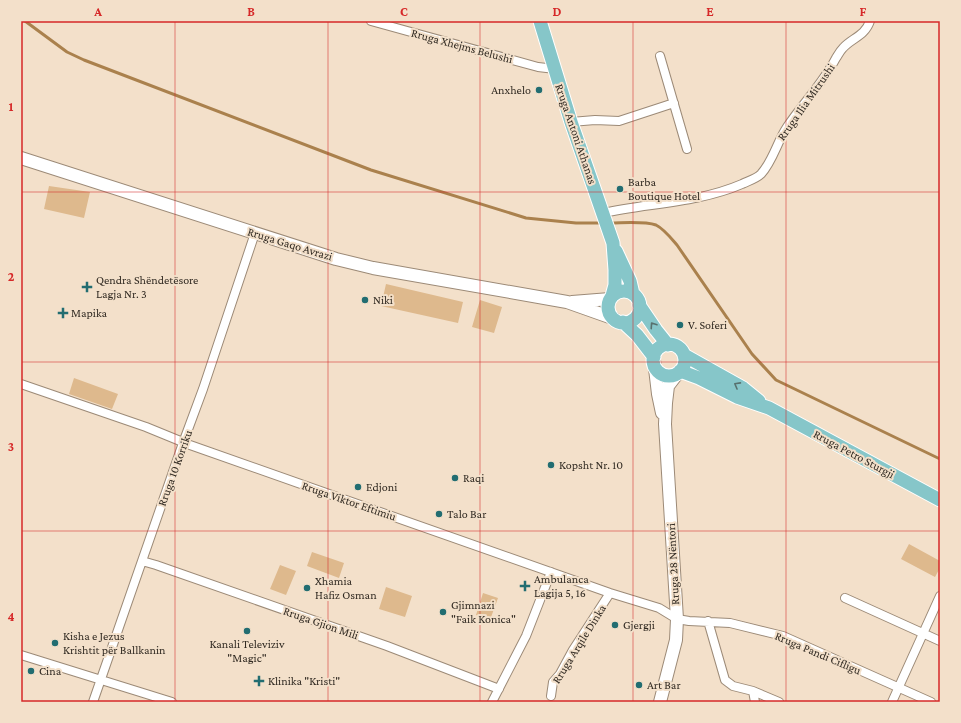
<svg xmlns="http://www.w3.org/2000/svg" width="961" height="723" font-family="'Crimson Pro',serif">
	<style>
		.green { fill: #deb98d }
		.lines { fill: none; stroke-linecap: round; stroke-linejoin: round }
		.stream { stroke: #aa814d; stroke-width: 3 }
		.minor-casing { stroke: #9c8a77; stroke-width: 10 }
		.secondary-casing { stroke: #9c8a77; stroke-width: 14 }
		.primary-casing { stroke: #fff; stroke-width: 15 }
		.minor { stroke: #fff; stroke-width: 8 }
		.secondary { stroke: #fff; stroke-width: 12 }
		.primary { stroke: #86c6c9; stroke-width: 13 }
		.oneway { stroke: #58716e }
		.grid { fill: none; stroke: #d62828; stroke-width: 1; stroke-opacity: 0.55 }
		.poi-dot { fill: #226d71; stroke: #f3e0ca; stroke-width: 1.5 }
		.labels { text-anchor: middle; stroke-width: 4; stroke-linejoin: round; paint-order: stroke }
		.street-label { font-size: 12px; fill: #322b23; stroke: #f3e0ca }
		.poi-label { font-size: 12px; fill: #322b23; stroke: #f3e0ca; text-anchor: start }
		.neatline { fill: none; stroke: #d62828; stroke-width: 1.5 }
		.grid-label { font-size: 13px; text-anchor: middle; font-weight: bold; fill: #d62828 }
	</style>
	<rect width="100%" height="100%" fill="#f3e0ca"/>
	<path class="green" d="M49,186l41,6 -6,26 -40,-9z
		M386,284l77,18 -5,21 -77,-17z
		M480,300l22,7 -8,26 -22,-6z
		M74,378l44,16 -6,15 -43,-15z
		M909,544l31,17v7l-5,9 -34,-18z
		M312,552l32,11 -5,15 -32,-12z
		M280,565l16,6 -10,24 -16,-6z
		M386,587l26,9 -7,21 -26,-8z
		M483,593l15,5 -8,22 -14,-5z"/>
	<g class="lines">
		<path class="stream" d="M25,21l42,31 17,8 287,110 155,48 50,5h27
			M610,223c13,0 34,-2 46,2 8,4 15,13 21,20l75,109 24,26 164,79"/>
		<defs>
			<path id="minor" d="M371,21l167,46 17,2
				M660,56l27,93
				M571,122l24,-2 24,1 55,-18
				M603,213c46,-10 95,-10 139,-29 6,-3 14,-5 19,-10 12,-13 16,-32 26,-47 16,-24 36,-44 49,-69 2,-3 4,-7 7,-10 9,-10 22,-12 27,-27
				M21,384l125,43 44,18 420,148 49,15 18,11 12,2 41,2 53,13 148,66
				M142,561l14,4 231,81 112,43
				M845,598l95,43
				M708,621l17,59 8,6 20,5 2,11
				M21,655l151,47
				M753,691l26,11
				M551,696l2,-14 7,-8 13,-24 37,-57
				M93,702l90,-259 20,-54 52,-156
				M492,702l34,-66 25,-64
				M892,702l48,-106"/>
			<path id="secondary" d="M21,158l315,101 37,9 194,34 48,17
				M572,302l38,-3
				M654,360l4,34 4,19
				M660,702l16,-62 1,-21 -12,-195 1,-21 2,-17 10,-13"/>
			<path id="primary" d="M540,21l31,101 42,121 2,27v15l-3,11
				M616,251l14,30 3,13
				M608 307a16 16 0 1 1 32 0a16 16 0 1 1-32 0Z
				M639,305l17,25 12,15
				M623,322l14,13 17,22
				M653 360a16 16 0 1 1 32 0a16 16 0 1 1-32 0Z
				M684,355l59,33 16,13
				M680,371l19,7 38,19 32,11 171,92"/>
		</defs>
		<use href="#minor" class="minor-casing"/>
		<use href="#secondary" class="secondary-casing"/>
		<use href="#primary" class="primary-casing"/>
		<use href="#minor" class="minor"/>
		<use href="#secondary" class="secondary"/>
		<use href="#primary" class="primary"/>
	</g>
	<defs><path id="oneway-chevron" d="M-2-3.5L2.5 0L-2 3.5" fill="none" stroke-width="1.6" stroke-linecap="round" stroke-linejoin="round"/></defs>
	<g class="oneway">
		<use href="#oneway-chevron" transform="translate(653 325) rotate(-124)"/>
		<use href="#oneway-chevron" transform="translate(737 385) rotate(-151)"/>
	</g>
	<path class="grid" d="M175,21v681M328,21v681M480,21v681M633,21v681M786,21v681M21,192h919M21,362h919M21,531h919"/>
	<g class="poi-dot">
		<circle cx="539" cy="90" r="4"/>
		<circle cx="620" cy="189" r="4"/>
		<path d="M85 281h4v4h4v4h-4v4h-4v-4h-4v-4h4z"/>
		<circle cx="365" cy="300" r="4"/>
		<path d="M61 307h4v4h4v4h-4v4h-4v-4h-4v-4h4z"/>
		<circle cx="680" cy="325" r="4"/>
		<circle cx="551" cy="465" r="4"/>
		<circle cx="455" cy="478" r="4"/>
		<circle cx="358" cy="487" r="4"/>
		<circle cx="439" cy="514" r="4"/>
		<path d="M523 580h4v4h4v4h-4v4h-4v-4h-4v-4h4z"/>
		<circle cx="307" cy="588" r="4"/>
		<circle cx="443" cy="612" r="4"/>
		<circle cx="615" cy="625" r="4"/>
		<circle cx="247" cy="631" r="4"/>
		<circle cx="55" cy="643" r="4"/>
		<circle cx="31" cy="671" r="4"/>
		<path d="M257 675h4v4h4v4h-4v4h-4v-4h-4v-4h4z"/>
		<circle cx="639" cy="685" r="4"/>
	</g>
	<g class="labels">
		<g class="street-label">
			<text transform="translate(462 46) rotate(15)" y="4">Rruga Xhejms Belushi</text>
			<text transform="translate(806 102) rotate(-55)" y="4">Rruga Ilia Mitrushi</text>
			<text transform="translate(576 134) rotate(71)" y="4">Rruga Antoni Athanas</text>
			<text transform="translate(290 244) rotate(17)" y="4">Rruga Gaqo Avrazi</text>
			<text transform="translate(854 454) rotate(28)" y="4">Rruga Petro Sturgji</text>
			<text transform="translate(175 468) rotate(-70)" y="4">Rruga 10 Korriku</text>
			<text transform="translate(349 501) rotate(19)" y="4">Rruga Viktor Eftimiu</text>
			<text transform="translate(673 564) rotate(-93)" y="4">Rruga 28 Nëntori</text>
			<text transform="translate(321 623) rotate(19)" y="4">Rruga Gjion Mili</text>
			<text transform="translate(579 644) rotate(-58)" y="4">Rruga Arqile Dinka</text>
			<text transform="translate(818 653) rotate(23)" y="4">Rruga Pandi Cifligu</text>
		</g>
		<g class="poi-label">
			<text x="531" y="94" text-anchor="end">Anxhelo</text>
			<text x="628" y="186">Barba<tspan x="628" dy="14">Boutique Hotel</tspan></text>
			<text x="96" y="284">Qendra Shëndetësore<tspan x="96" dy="14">Lagja Nr. 3</tspan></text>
			<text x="373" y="304">Niki</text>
			<text x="71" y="317">Mapika</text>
			<text x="688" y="329">V. Soferi</text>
			<text x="559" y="469">Kopsht Nr. 10</text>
			<text x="463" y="482">Raqi</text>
			<text x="366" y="491">Edjoni</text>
			<text x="447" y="518">Talo Bar</text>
			<text x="534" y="583">Ambulanca<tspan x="534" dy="14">Lagija 5, 16</tspan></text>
			<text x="315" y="585">Xhamia<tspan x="315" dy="14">Hafiz Osman</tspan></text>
			<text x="451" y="609">Gjimnazi<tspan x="451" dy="14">"Faik Konica"</tspan></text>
			<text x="623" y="629">Gjergji</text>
			<text x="63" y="640">Kisha e Jezus<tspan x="63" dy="14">Krishtit për Ballkanin</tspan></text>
			<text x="247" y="648" text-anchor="middle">Kanali Televiziv<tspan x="247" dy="14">"Magic"</tspan></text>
			<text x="39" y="675">Cina</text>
			<text x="268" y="685">Klinika "Kristi"</text>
			<text x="647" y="689">Art Bar</text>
		</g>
	</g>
	<rect width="961" height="723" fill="none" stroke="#f3e0ca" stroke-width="44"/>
	<rect x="22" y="22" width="917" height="679" class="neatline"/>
	<g class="grid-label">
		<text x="98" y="16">A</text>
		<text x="251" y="16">B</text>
		<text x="404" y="16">C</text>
		<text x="557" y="16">D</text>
		<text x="710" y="16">E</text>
		<text x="863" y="16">F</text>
		<text x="11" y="111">1</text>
		<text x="11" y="281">2</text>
		<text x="11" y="451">3</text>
		<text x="11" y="621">4</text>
	</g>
</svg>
